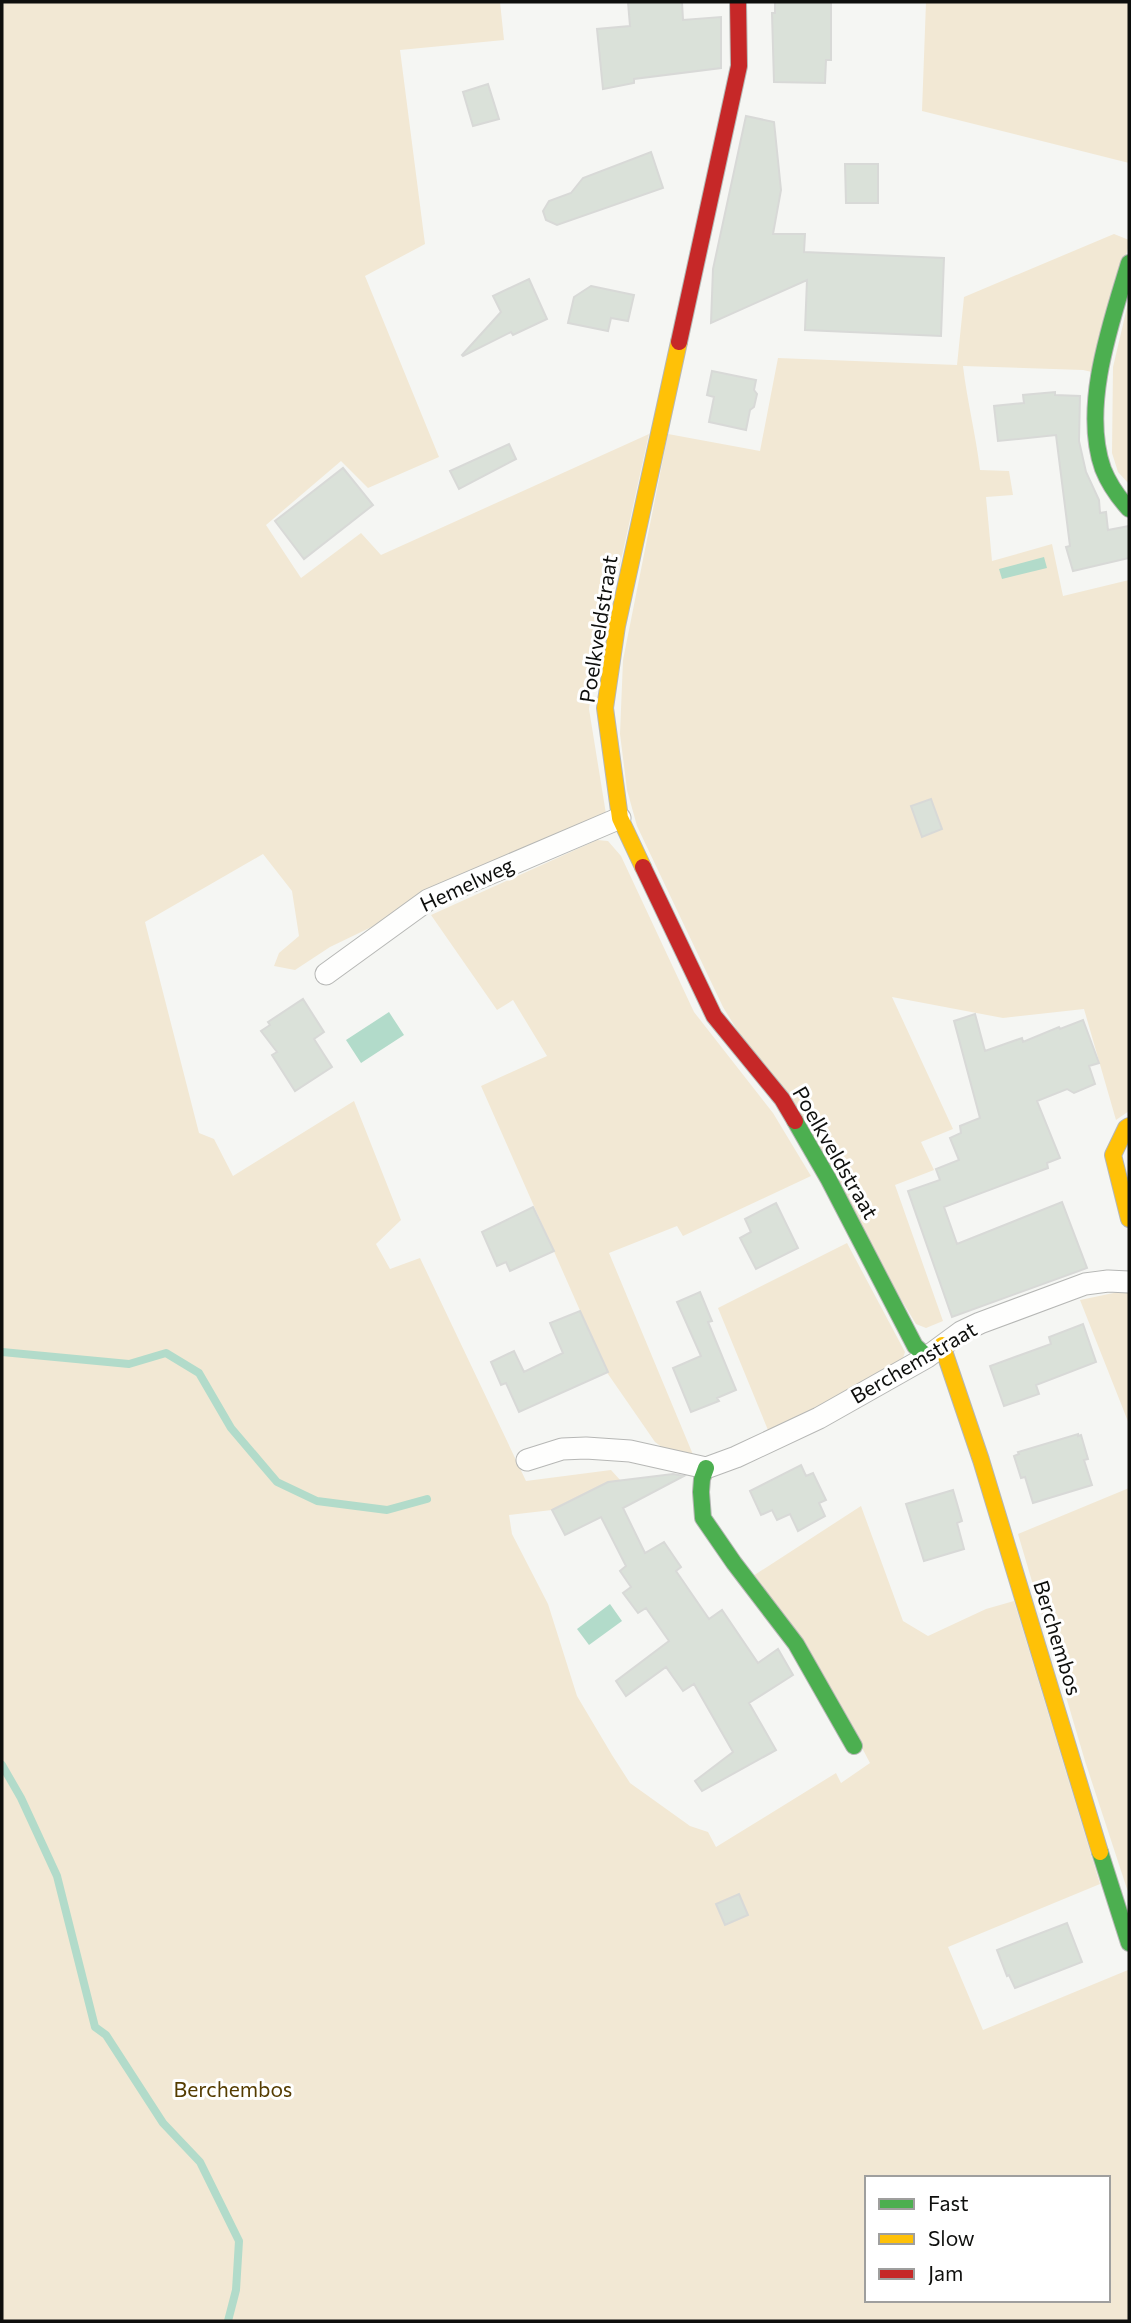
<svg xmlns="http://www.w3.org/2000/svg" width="1131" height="2323" font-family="Commissioner,sans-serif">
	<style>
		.green { fill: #f2e8d4; fill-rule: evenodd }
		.water { fill: #b2dbca }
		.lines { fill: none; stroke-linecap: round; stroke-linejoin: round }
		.stream { stroke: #b2dbca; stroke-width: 8 }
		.building { fill: #dae1d9; stroke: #d8d9d7; stroke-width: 2 }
		.street-casing { stroke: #b6b7b5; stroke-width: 23 }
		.fast-casing { stroke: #b6b7b5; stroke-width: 18 }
		.slow-casing { stroke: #b6b7b5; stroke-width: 18 }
		.jam-casing { stroke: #b6b7b5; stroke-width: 18 }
		.street { stroke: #fefefd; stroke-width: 21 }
		.fast { stroke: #4caf50; stroke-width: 16 }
		.slow { stroke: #ffc107; stroke-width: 16 }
		.jam { stroke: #c62828; stroke-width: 16 }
		.labels { text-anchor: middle; stroke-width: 6; stroke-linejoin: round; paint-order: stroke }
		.street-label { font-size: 21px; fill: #0e0f0d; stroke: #fff }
		.park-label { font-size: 21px; fill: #553c00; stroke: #fff }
	</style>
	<rect width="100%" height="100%" fill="#f5f6f3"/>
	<path class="green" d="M2,2h498l4,38 -104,10 25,194 -60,32 74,181 -71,31 -27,-27 -75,64 35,53 60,-45 20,22 268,-121 -27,122 -25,96 -8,57 17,105 -276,133 -35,23 -21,-4 5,-13 20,-17 -7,-45 -29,-37 -118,68 54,211 15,6 19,37 121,-75 47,119 -25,24 14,25 30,-11 106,223 85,-11 10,11 -17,3 -52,26 -43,5 3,19 36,70 29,92 35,59 18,28 60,43 18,6 8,15 120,-74 5,10 29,-20 -38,-72 -79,-115 108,-70 42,115 25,15 58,-27 28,-8 86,283 -152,63 35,83 145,-60 1,351h-1127zM867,2178h241v122h-241z
		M926,2h203v161l-207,-52z
		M1114,234l15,6v5l-37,127 -9,-2 -120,-4c4,35 13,69 17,104l29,1 4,24 -27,2 6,64 60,-17 11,52 66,-16v531l-13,9 -32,-111 -81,9 -111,-21 61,132 -32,13 13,28 -39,15 48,136 -17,7 -10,-4 -193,-317 -86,-181 -10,-36 -7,-56 3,-74 45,-226 92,17 18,-93 179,7 7,-68z
		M1129,299v185l-11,-12 -6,-19 1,-86z
		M597,840l11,1 13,15 73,156 79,101 38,63 -128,60 -6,-10 -68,27 85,204 -28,-7 -11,-8 -47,-68 -127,-288 66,-30 -34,-56 -16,10 -66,-95z
		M847,1243l58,109 -4,12 -131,71 -52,-127z
		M1123,1291l6,2v131l-49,-124z
		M1129,1488v407l-44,-134 -67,-227z"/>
	<path class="water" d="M1044,557l3,11 -45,11 -3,-10z
		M389,1012l15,23 -43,28 -15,-23z
		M610,1604l12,17 -33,24 -12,-16z"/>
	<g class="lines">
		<path class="stream" d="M2,1352l127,12 37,-11 33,20 32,55 46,54 40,19 70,9 40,-11
			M2,1765l19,33 36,78 38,151 11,8 57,88 37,39 39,79 -3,49 -8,31"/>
	</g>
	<path class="building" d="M628,2h54l1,18 38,-3v51l-87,11v4l-31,6 -6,-60 33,-3z
		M775,2h56v58h-5l-1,23 -51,-1 -2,-69h3z
		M488,84l11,35 -26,7 -10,-34z
		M746,116l28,6 7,68 -8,44h32l-1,18 140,6 -3,78 -136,-6 2,-50 -96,43 2,-54z
		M651,152l12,36 -106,37 -11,-5 -3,-9 6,-10 22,-8 12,-15z
		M845,164h33v39h-32z
		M529,279l18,40 -34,16 -2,-3 -48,24 -1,-1 39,-43 -8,-16z
		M591,286l43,9 -6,26 -17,-3 -3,13 -40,-8 6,-26z
		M712,371l44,9 -2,10 3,4 -3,13 -4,3 -4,20 -37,-8 5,-25 -7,-2z
		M1055,392v3l25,1 -1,45 7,31 13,28 1,13 6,-1 2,18 21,-4v32l-56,13 -7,-24 4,-1 -14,-111 -58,6 -4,-35 30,-3 -1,-8z
		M509,444l7,15 -57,30 -9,-18z
		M343,468l30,37 -69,54 -29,-38z
		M931,799l11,30 -20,8 -11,-31z
		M303,999l21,33 -10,7 18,28 -37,24 -23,-36 5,-3 -16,-21 9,-6 -2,-3z
		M975,1014l10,37 37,-13 1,4 36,-15 1,2 23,-9 16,43 -10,3 6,18 -21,9 -7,-4 -30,12 23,57 -13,5 1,5 -104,39 13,37 105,-42 25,66 -135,49 -44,-126 32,-11 -4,-11 23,-9 -9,-22 11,-5 -1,-7 20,-8 -26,-97z
		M776,1203l22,45 -42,21 -16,-31 11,-6 -6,-13z
		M533,1207l21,44 -44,20 -4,-9 -9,4 -15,-34z
		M700,1292l12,29 -4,1 28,68 -19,8 2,3 -28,11 -18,-44 28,-12 -24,-54z
		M580,1311l28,61 -89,40 -13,-29 -5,2 -10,-23 23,-11 10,21 39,-19 -13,-30z
		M1083,1324l13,38 -60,23 3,9 -35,12 -14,-40 61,-22 -2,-7z
		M1078,1434v2l3,-1 7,24 -4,1 8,25 -59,18 -8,-26 -4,1 -7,-22 5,-2 -1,-2z
		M801,1465l5,11 7,-3 13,27 -7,3 6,13 -27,15 -8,-17 -13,6 -5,-10 -11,5 -11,-24z
		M673,1474l11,2 -61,32 22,45 19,-11 17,25 -5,4 33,48 13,-9 36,53 20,-14 15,26 -44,28 27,47 -74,41 -7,-10 38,-29 -39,-68 -11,7 -17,-24 -40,29 -10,-15 53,-40 -23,-33 -8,5 -15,-20 8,-6 -11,-16 6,-5 -25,-49 -36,18 -13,-25 56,-28z
		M953,1490l9,31 -5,2 7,26 -40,12 -18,-57z
		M739,1894l9,21 -23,10 -9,-21z
		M1067,1923l15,39 -67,26 -6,-13 -2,1 -10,-26z"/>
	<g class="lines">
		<defs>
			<path id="street" d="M326,974l102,-74 192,-82
				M527,1460l35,-11 24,-1 44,3 76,17 30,-11 83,-39 108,-61 34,-25 19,-9 105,-39 23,-3 21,1"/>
			<path id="fast" d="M1129,263c-18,60 -48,144 -26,206 6,15 15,28 26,40
				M795,1121l34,59 86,166 12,11
				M706,1468l-4,11 -1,13 2,26 31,45 62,81 58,102
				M1100,1852l29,91"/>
			<path id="slow" d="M643,867l-23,-49 -15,-110 12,-82 62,-284
				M1129,1126l-3,2 -13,27 16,64
				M942,1345l39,115 119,392"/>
			<path id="jam" d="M679,342l60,-276 -1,-64
				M643,867l71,149 68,83 13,22"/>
		</defs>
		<use href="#street" class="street-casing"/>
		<use href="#fast" class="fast-casing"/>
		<use href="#slow" class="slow-casing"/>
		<use href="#jam" class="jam-casing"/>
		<use href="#street" class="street"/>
		<use href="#fast" class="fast"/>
		<use href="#slow" class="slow"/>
		<use href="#jam" class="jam"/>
	</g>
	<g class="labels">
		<g class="street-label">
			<text transform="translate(599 629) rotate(-81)" y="7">Poelkveldstraat</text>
			<text transform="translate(467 885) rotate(-25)" y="7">Hemelweg</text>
			<text transform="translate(835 1153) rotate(60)" y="7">Poelkveldstraat</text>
			<text transform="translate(914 1363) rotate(-30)" y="7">Berchemstraat</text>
			<text transform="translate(1057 1638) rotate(73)" y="7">Berchembos</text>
		</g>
		<g class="park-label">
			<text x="233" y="2097">Berchembos</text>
		</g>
	</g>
	<rect width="1131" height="2323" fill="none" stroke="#0e0f0d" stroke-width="7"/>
	<rect x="865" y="2176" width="245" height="126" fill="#ffffff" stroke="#9f9f9e" stroke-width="2"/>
	<rect x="879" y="2199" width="35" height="10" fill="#4caf50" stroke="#9f9f9e" stroke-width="2"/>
	<text x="928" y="2211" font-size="21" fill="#0e0f0d">Fast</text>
	<rect x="879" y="2234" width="35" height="10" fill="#ffc107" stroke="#9f9f9e" stroke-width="2"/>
	<text x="928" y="2246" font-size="21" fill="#0e0f0d">Slow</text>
	<rect x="879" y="2269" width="35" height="10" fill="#c62828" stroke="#9f9f9e" stroke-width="2"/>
	<text x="928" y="2281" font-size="21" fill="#0e0f0d">Jam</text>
</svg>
